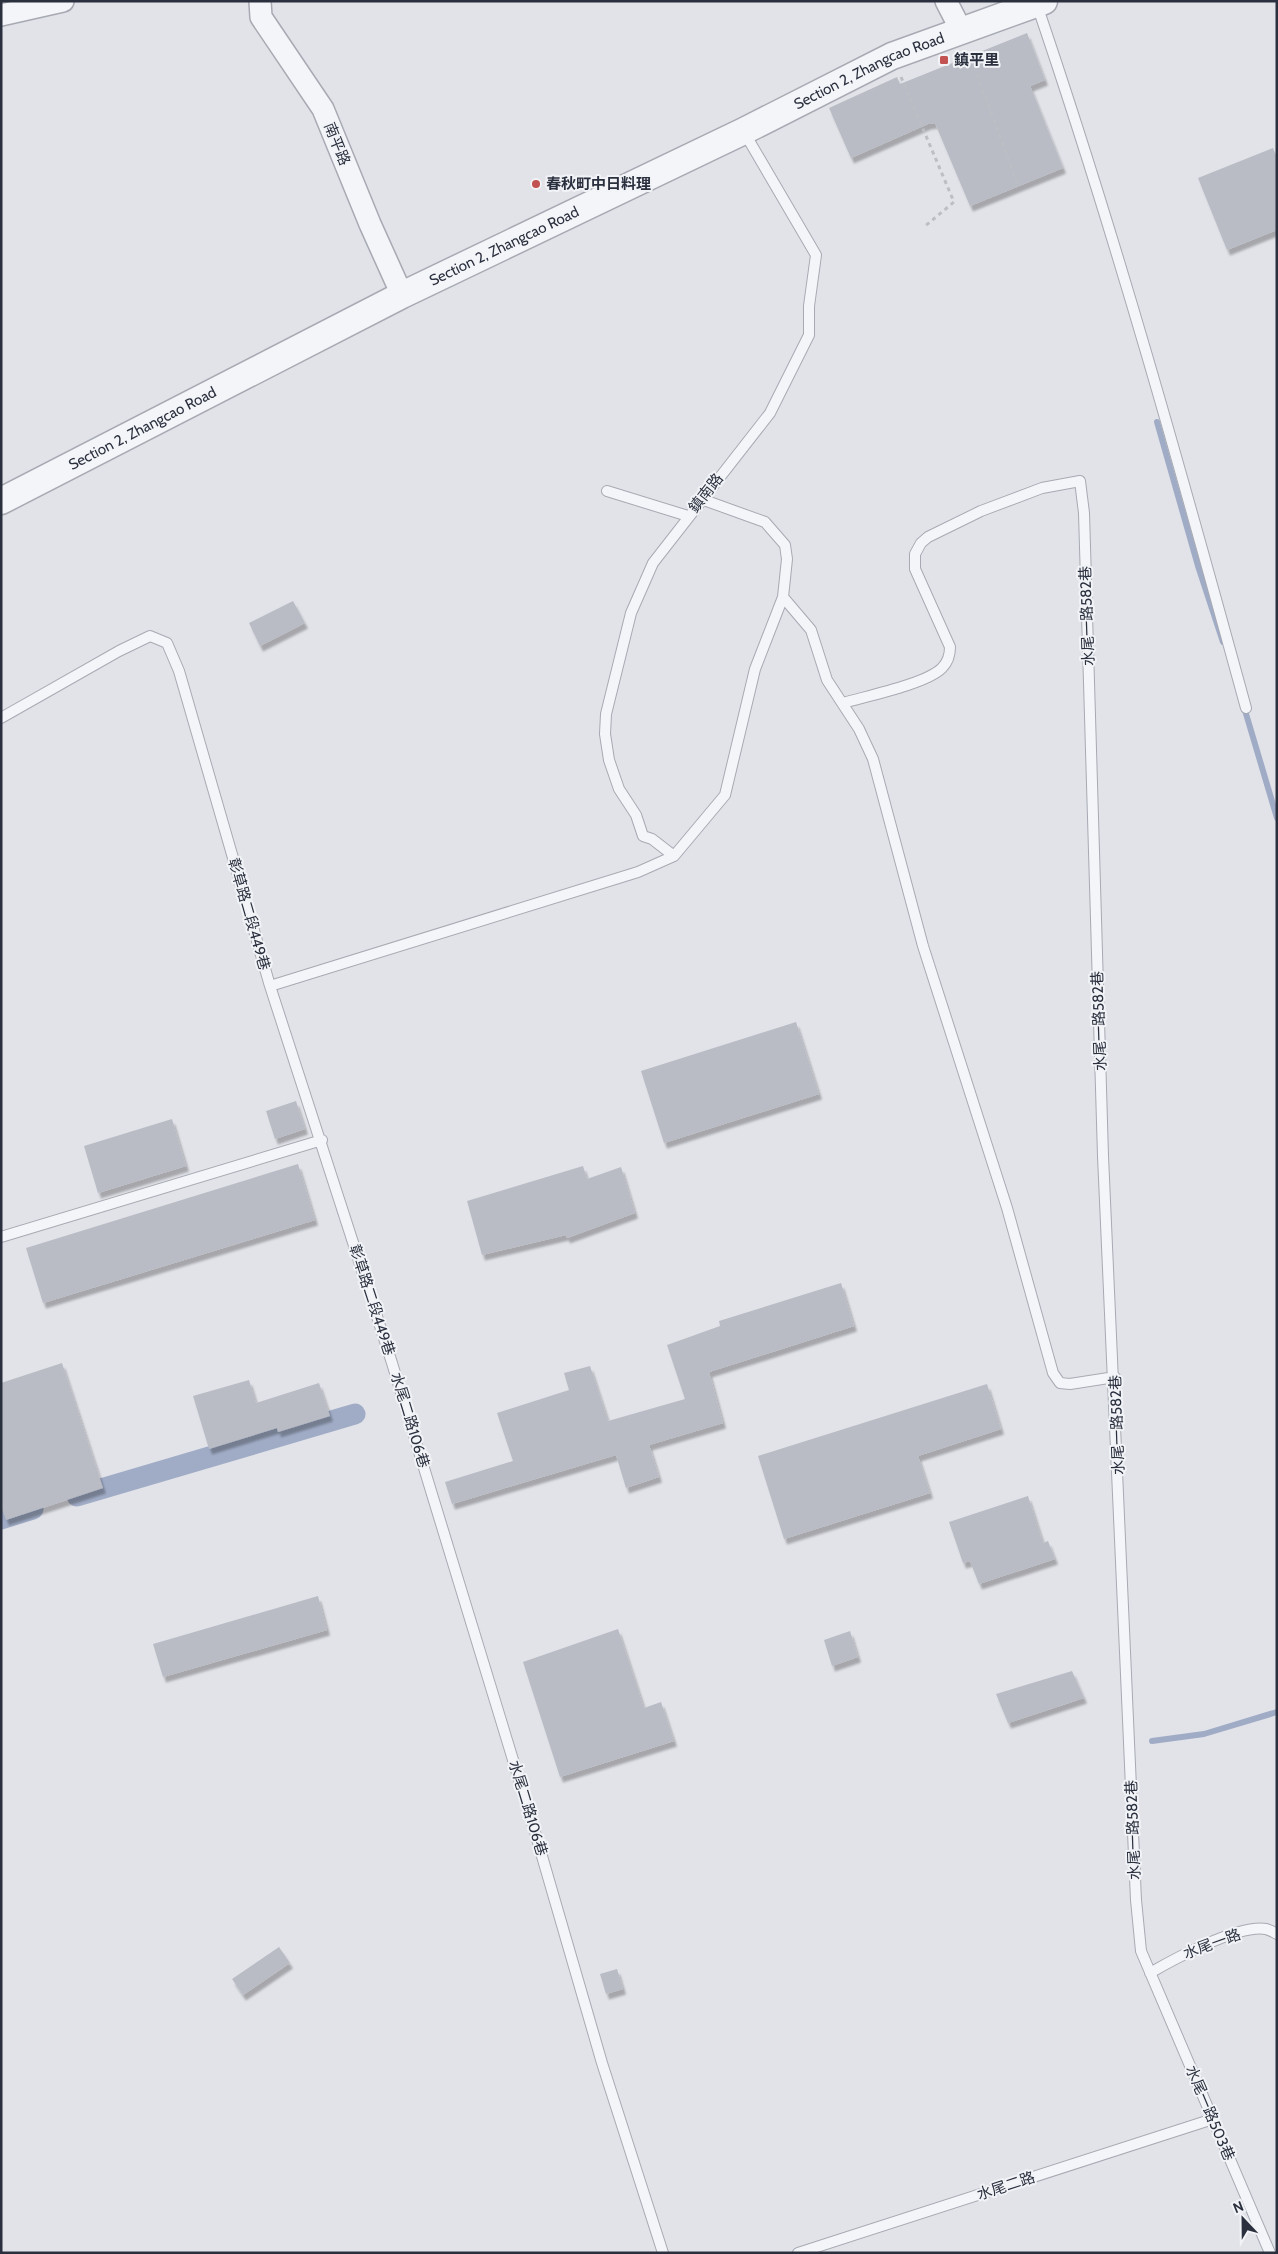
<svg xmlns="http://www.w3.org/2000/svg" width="1278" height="2254" font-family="Cabin,'Noto Sans TC',sans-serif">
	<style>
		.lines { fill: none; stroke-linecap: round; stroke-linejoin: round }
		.stream { stroke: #a0acc6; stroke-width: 6 }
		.canal { stroke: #a0acc6; stroke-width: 21 }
		.building { fill: #b9bcc5; filter: url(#shadow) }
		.service-casing { stroke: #a7aab3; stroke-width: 12 }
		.minor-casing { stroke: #a7aab3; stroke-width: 24 }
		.tertiary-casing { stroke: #a7aab3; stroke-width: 29 }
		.path { stroke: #bcbec4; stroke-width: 3; stroke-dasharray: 4 4; stroke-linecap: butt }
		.service { stroke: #f4f5f8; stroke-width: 10 }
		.minor { stroke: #f4f5f8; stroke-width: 21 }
		.tertiary { stroke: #f4f5f8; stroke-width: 26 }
		.poi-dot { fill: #c25352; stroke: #f1f3f6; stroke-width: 2 }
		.labels { text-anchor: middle; stroke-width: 4; stroke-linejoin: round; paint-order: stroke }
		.poi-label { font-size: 15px; font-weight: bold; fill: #2b303f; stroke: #f1f3f6; text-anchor: start }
		.street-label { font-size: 15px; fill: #2b303f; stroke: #f1f3f6 }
	</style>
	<defs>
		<filter id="shadow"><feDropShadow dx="3" dy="5.5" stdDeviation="1" flood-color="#0004"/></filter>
	</defs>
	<rect width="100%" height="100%" fill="#e2e3e9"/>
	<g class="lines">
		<path class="stream" d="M1157,422l41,144 25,76
			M1244,707l33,111
			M1152,1741l52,-7 73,-22"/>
		<path class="canal" d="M77,1496l278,-82
			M1,1519l32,-10"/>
	</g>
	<path class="building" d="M1027,33l18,47 -15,6 33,82 -93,38 -35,-83 -7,1 -77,34 -22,-50 68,-31 3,7z
		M1273,148l4,10v72l-50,20 -29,-72z
		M293,601l12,22 -45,23 -11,-23z
		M796,1022l23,72 -155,49 -23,-72z
		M296,1101l9,28 -30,10 -9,-28z
		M172,1119l14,47 -88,27 -14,-47z
		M298,1164l17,56 -272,83 -17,-55z
		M583,1166l4,13 34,-12 14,46 -68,25 -1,-3 -84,20 -15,-54z
		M841,1283l13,43 -145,46 14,51 -74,22 10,32 -33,11 -10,-33 -164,49 -7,-22 68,-21 -16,-48 72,-23 -5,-17 26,-7 18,55 77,-22 -18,-54 53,-19 -1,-5z
		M62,1363l41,125 -97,32 -5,-14v-123z
		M249,1380l7,23 63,-20 11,33 -52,16 -1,-4 -68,21 -16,-53z
		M987,1384l14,45 -83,27 12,37 -146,46 -26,-83z
		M1028,1496l15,47 5,-2 7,18 -76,25 -9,-23 -7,2 -14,-41z
		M318,1596l9,34 -164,47 -10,-33z
		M618,1629l26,79 17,-6 13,39 -114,36 -37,-115z
		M850,1631l8,26 -26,9 -8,-26z
		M1072,1671l12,27 -76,25 -12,-29z
		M279,1947l11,16 -47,32 -11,-16z
		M617,1969l6,20 -17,5 -6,-20z"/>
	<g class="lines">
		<defs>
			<path id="service" d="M1037,5c79,232 144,466 209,703
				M607,491l81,25
				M783,597l28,33 16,50 32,49 14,30 50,187 84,262 46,165 7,10 10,1 45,-7
				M843,703c24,-7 83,-19 99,-35 6,-6 8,-14 8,-21l-35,-78v-15l6,-11 7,-6 53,-26 61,-23 38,-7 4,32 19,643 33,744 5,51 129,302
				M1,718l118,-67 31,-15 17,7 12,28 91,315 122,377 143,469 67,231 61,190
				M674,856l-22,-17 -9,-3 -7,-21 -17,-26 -10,-29 -4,-26 1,-20 25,-101 22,-50 117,-150 39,-78v-29l7,-51 -72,-123
				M270,986l368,-114 36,-16 51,-61 30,-126 28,-72 4,-38 -2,-14 -20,-23 -64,-23
				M1,1237l321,-97
				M1150,1973c24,-14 89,-49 116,-44 3,1 8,3 11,5
				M798,2253l415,-134"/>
			<path id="minor" d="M260,1l1,16 62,92 47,115 32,71
				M946,1l15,29
				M1,15l62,-14"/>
			<g id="tertiary">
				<path id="s1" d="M1,501l401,-206 342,-164 148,-75 152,-55"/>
			</g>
		</defs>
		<use href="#service" class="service-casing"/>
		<use href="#minor" class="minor-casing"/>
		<use href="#tertiary" class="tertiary-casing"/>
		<path class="path" d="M969,52l48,131
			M901,77l53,125 -30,25"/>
		<use href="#service" class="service"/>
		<use href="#minor" class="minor"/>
		<use href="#tertiary" class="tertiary"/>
	</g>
	<g class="poi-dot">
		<rect x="939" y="55" width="10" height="10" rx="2.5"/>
		<circle cx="536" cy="184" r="5"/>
	</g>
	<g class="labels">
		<g class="poi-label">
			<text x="954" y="65">鎮平里</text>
			<text x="546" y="189">春秋町中日料理</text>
		</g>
		<g class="street-label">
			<text dy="5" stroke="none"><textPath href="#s1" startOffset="969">Section 2, Zhangcao Road</textPath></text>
			<text transform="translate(337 144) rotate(68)" y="5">南平路</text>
			<text dy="5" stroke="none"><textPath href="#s1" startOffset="564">Section 2, Zhangcao Road</textPath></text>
			<text dy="5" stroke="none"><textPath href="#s1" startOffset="159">Section 2, Zhangcao Road</textPath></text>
			<text transform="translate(706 493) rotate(-52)" y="5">鎮南路</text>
			<text transform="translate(1087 616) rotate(-92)" y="5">水尾一路582巷</text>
			<text transform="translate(249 914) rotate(74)" y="5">彰草路二段449巷</text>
			<text transform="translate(1099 1021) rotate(-92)" y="5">水尾一路582巷</text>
			<text transform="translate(372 1300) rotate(72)" y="5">彰草路二段449巷</text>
			<text transform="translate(410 1420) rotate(73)" y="5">水尾二路106巷</text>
			<text transform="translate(1117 1425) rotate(-92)" y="5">水尾一路582巷</text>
			<text transform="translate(528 1808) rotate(73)" y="5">水尾二路106巷</text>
			<text transform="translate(1133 1830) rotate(-92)" y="5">水尾一路582巷</text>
			<text transform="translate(1212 1944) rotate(-20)" y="5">水尾一路</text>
			<text transform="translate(1210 2113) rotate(67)" y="5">水尾一路503巷</text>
			<text transform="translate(1006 2186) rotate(-18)" y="5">水尾二路</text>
		</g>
	</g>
	<rect width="1278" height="2254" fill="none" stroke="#2b303f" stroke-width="5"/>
	<g transform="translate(1243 2219) rotate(338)" stroke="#f1f3f6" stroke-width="4" paint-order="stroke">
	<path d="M0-4L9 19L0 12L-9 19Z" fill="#2b303f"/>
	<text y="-8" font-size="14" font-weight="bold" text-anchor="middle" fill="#2b303f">N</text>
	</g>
</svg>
